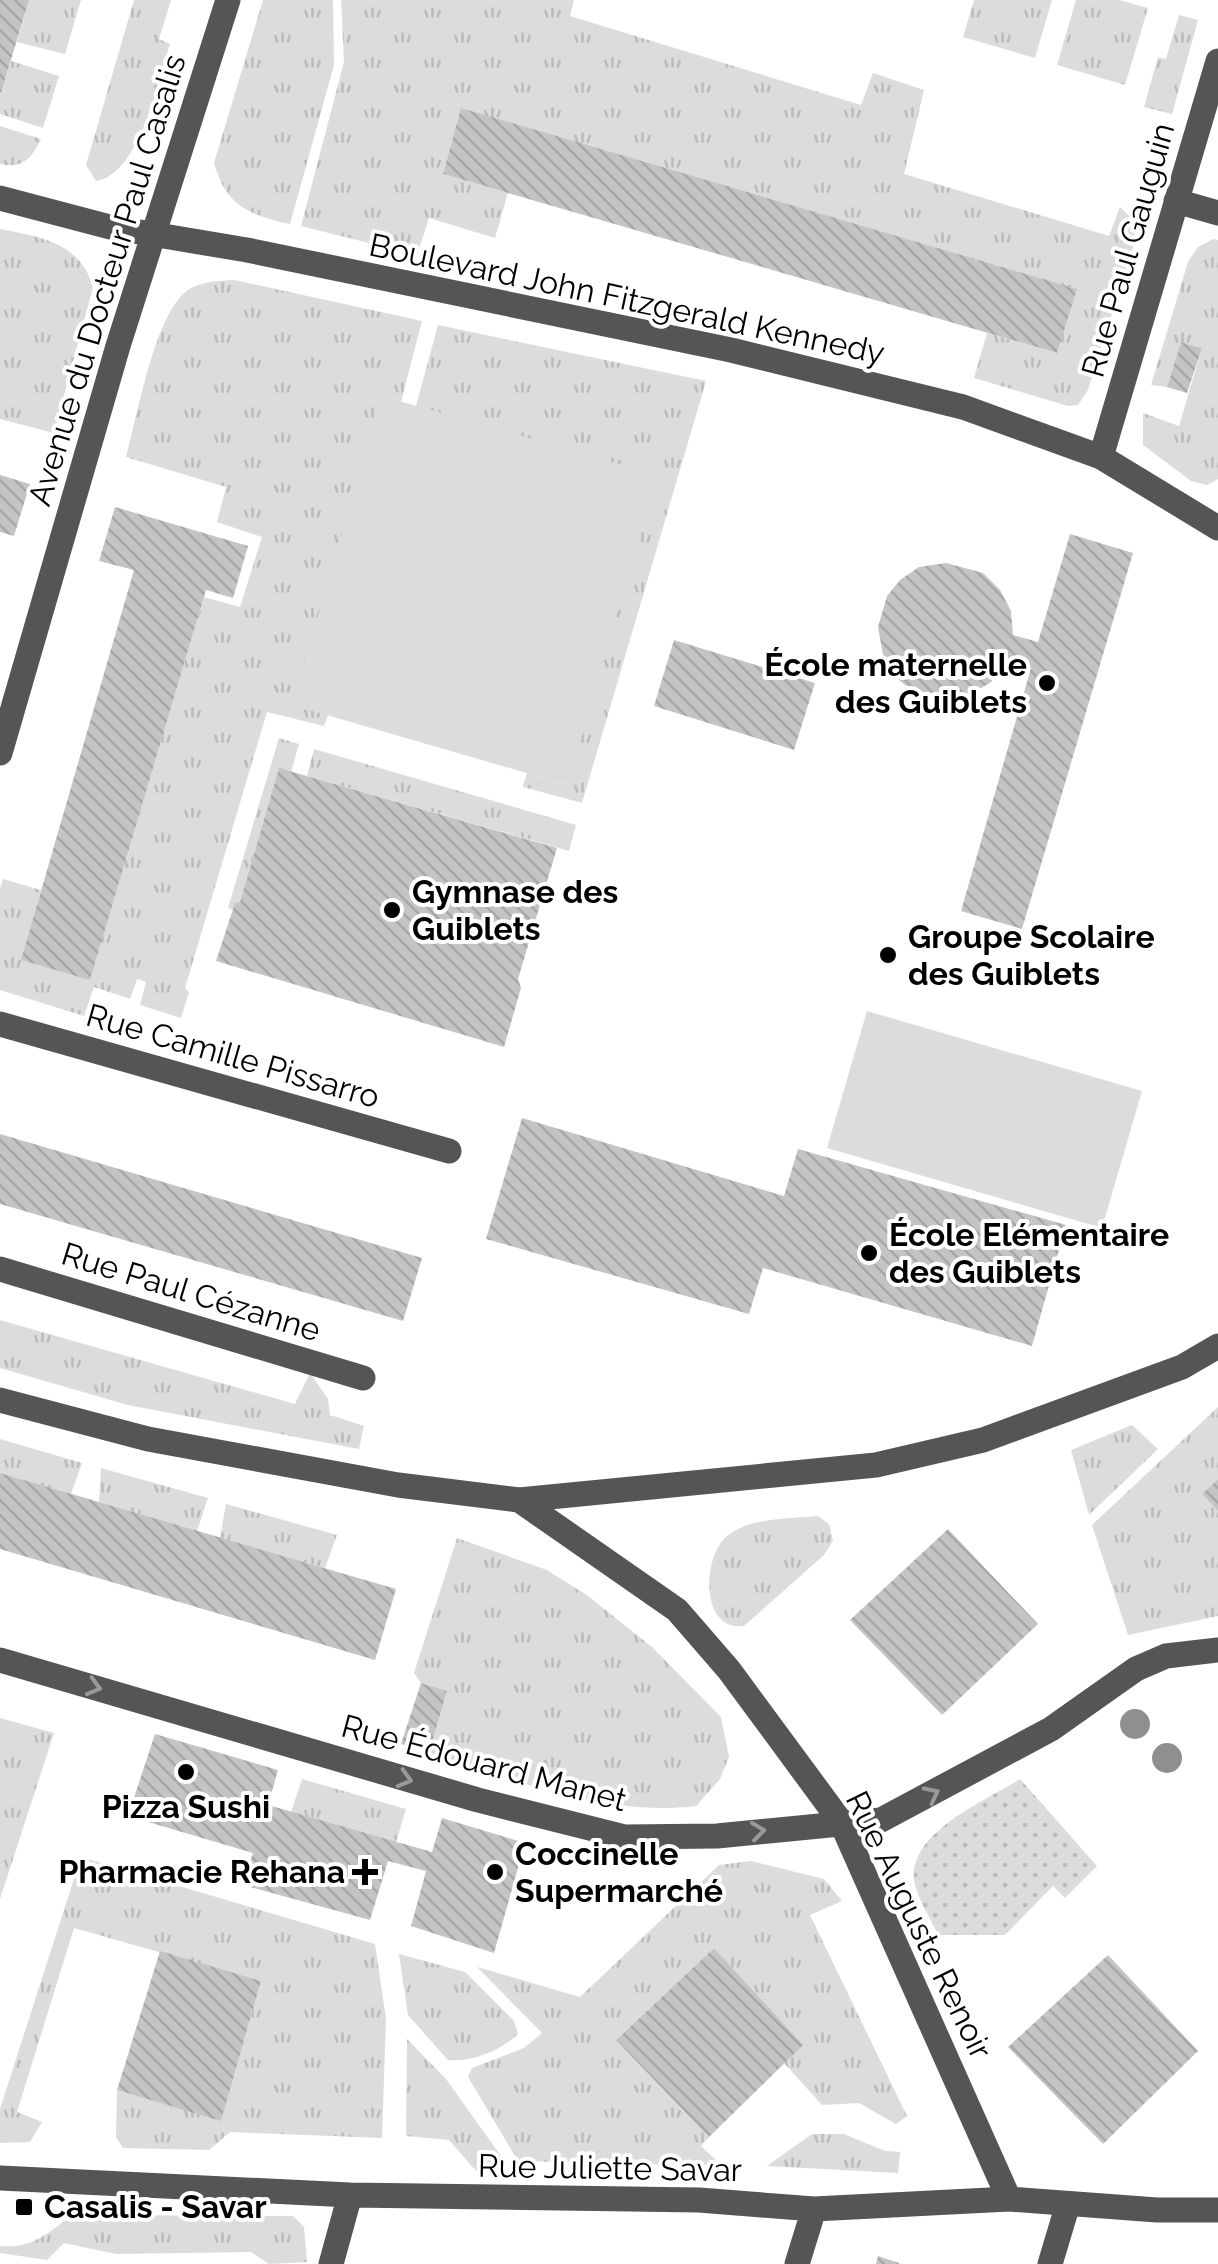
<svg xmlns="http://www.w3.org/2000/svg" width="1218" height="2264" font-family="Raleway,sans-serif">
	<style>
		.grass { fill: url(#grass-tufts) }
		.park { fill: url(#park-dots) }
		.pitch { fill: #dcdcdc }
		.building { fill: url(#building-back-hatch) }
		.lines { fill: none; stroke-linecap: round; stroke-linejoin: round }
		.minor { stroke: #555; stroke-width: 25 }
		.tree { fill: #8f8f8f }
		.oneway { stroke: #999 }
		.poi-dot { fill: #000; stroke: #fff; stroke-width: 4 }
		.labels { text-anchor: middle; stroke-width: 8; stroke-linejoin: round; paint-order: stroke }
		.street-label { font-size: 32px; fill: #000; stroke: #fff }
		.poi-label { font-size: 32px; font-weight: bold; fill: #000; stroke: #fff; text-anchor: start }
	</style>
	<defs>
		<pattern id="grass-tufts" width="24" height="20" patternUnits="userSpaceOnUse" patternTransform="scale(2.5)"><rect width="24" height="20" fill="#dcdcdc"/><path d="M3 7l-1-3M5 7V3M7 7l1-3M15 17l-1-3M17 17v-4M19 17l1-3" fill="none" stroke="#bbb"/></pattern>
		<pattern id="park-dots" width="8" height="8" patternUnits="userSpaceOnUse" patternTransform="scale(2.5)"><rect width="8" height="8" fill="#dcdcdc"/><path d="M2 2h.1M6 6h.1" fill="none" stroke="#bbb" stroke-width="1.8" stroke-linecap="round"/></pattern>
		<pattern id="building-back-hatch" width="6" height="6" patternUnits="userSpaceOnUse" patternTransform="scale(2.5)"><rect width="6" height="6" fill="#c4c4c4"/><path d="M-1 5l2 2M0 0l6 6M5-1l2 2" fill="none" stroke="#a7a7a7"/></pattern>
	</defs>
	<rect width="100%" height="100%" fill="#fff"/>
	<path class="grass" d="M29,0h52l-16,54 -48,-12z
		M134,0h37l-12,39 11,5c-12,37 -30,130 -74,137l-10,-16z
		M263,0h70l1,65 -44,159c-41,-9 -64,-18 -76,-61z
		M341,0h233l-4,16 291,89 12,-32 51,17 -20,84 205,62 11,-29c15,13 16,20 13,40l-45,143 -10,15 -10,1 -94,-28 13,-45 70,20 19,-64 -615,-180 -18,65 65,19 -13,45 -66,-20 -12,37 -116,-29 43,-164z
		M974,0h78l-17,58 -72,-21z
		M1076,0h43l29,8 -23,77 -68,-20z
		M1179,15l19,5 -26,94 -28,-7 14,-50 8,2z
		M11,61l48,15 -16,52 -43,-14v-19z
		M0,126l41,13c-9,19 -18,30 -41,25z
		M0,229c40,8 80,13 93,58l-39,146 -54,-14z
		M1213,239l5,1v239l-11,6 -16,-4 -48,-36v-32l36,13 23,-78 -21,-6 -14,45 -16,-2 37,-123 10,-15z
		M234,280l188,41 -21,81 -19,-5 -89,307 35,11 -4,11 -57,-14 -82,276 4,4 -8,26 -41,-13 6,-23 -9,-3 -7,20 -36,-12 -10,29 -84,-26v-101l3,-10 38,11 -19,70 68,19 114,-382 36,10 22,-70 -45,-15 9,-35 -100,-30c11,-39 29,-145 62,-167 14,-9 30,-9 46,-10z
		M438,325l268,56 -124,422 -59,-16 4,-14 40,12 -151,-379z
		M279,738l20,6 -8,28 -12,-3 -39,133 -7,8 -5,-2z
		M314,749l262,76 -7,26 -262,-75z
		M0,1320l295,84 15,-31 18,26 2,16 34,11 -5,23 -231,-44 -128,-37z
		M1218,1407v72l-16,15 16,17v105l-90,19 -36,-110z
		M1132,1425l26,24 -69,66 -18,-65z
		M0,1439l82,24 -11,31 -71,-21z
		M101,1468l107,30 -11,33 -98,-29z
		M226,1504l111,31 -12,33 -105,-30z
		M818,1516l11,8 4,17 -9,14 -80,71c-44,6 -42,-69 -17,-90 22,-19 64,-17 91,-20z
		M457,1538l90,32 41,26 64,51 69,70 8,40 -9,22 -24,27c-92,11 -180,-26 -267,-53l18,-62 -26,-8 -7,-10z
		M0,1718l54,15 -54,166z
		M302,1779l104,30 -10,33 -105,-30z
		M81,1857l294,87 11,75 -4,119 -152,-6 -21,18 -86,-2 -7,-11 1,-47 104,30 40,-139 -187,-53 -57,184 25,10 -12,20 -30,1v-34z
		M751,1861l73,18 18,22 -32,14 97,201 -11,8 -37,-21 -37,2 -38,-42 18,-18 -88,-97 -98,92 93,97 -8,9 21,20 -204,-5 -50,-84 4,-9 52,-20 18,-15 -65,-66 103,30 139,-132z
		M399,1954l66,18 49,49 4,13c-18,17 -46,28 -70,26l-40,-45z
		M407,2039l39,40 55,77 -24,16 -28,-32 -43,-4z
		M812,2134h32l41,17 15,1 -2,21 -131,-7z
		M72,2215l221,1 11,11 3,35 -38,2 -18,-12 -135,2 -52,-11 -17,17 -47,-7v-7c31,3 49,-13 72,-31z"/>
	<path class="park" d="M1020,1779l77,87 -32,32 -12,-12 -48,49h-67c-7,-16 -19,-34 -23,-50 -12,-51 71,-84 105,-106z"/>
	<path class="pitch" d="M382,396l275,79 -89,310 -276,-80z
		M867,1011l275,80 -40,137 -275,-80z"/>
	<path class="building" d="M0,0h29l-28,93h-1z
		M461,108l616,181 -20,64 -614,-179z
		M1181,342l21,6 -15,45 -20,-6z
		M0,475l30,9 -16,52 -14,-4z
		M115,507l133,39 -15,52 -27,-8 -116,390 -69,-20 113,-390 -35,-9z
		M1070,534l63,19 -111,376 -61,-18 70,-243 -24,-6 -17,21 -22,12 -29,4 -34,-14 -12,-10 -9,-15 -6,-33 9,-31 13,-16 19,-13 27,-4 37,10 17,17 11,21 2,24 25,7z
		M674,640l141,43 -21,67 -140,-44z
		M279,768l278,80 -39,131 3,9 -17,59 -288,-86 19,-58 5,-1z
		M522,1118l262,78 14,-47 268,76 -34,121 -269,-78 -14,46 -263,-75z
		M0,1134l422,124 -19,63 -403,-117z
		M0,1473l396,116 -21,71 -375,-111z
		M1218,1479v32l-16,-17z
		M948,1529l90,95 -96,91 -92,-95z
		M421,1683l26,8 -18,62 -28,-9z
		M155,1734l123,36 -10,35 164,47 10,-34 83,25 -31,110 -83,-27 15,-55 -38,-10 -18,59 -127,-35 10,-32 -125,-37z
		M714,1948l89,97 -94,92 -93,-97z
		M160,1951l101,30 -40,140 -104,-31z
		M1108,1955l90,96 -95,93 -95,-97z
		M878,2256l21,7v1h-23z"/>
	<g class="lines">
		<path class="minor" d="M0,198l110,29 137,23 484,100 232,57 138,50 117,71
			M1176,201l42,12
			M1101,457l117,-396
			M0,753l118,-407 110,-346
			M0,1024l449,127
			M0,1269l363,109
			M0,1400l148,39 250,46 121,15 357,-35 107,-25 199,-73 36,-21
			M519,1500l158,110 52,60 112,152 168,377
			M0,1660l478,140 147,37 92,-1 164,-16 170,-91 85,-60 30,-13 52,-6
			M0,2178l350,17 349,5 115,9 195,-10 148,11h61
			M331,2264l19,-69
			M797,2264l17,-55
			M1050,2264l18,-60"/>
	</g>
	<g class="tree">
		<circle cx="1135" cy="1724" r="15"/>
		<circle cx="1167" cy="1758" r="15"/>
	</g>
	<defs><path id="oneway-chevron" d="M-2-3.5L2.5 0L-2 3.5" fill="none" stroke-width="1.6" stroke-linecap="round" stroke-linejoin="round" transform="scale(2.5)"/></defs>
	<g class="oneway">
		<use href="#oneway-chevron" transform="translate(94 1687) rotate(16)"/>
		<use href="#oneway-chevron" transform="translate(405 1779) rotate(16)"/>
		<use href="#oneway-chevron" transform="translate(932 1794) rotate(-27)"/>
		<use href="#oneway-chevron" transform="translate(758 1831) rotate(-7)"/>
	</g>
	<g class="poi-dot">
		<circle cx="1047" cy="683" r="10"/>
		<circle cx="392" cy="910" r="10"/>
		<circle cx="888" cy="955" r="10"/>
		<circle cx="869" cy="1253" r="10"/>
		<circle cx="186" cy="1772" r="10"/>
		<path d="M360 1857h10v10h10v10h-10v10h-10v-10h-10v-10h10z"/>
		<circle cx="495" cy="1872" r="10"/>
		<rect x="14" y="2197" width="20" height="20" rx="5"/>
	</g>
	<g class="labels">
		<g class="street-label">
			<text transform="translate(1128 250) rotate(-74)" y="11">Rue Paul Gauguin</text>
			<text transform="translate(107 280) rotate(-73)" y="11">Avenue du Docteur Paul Casalis</text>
			<text transform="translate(627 299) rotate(12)" y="11">Boulevard John Fitzgerald Kennedy</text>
			<text transform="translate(233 1056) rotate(16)" y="11">Rue Camille Pissarro</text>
			<text transform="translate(191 1292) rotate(17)" y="11">Rue Paul Cézanne</text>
			<text transform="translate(484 1763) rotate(15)" y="11">Rue Édouard Manet</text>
			<text transform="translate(919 1925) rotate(64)" y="11">Rue Auguste Renoir</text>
			<text transform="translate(610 2168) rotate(1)" y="11">Rue Juliette Savar</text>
		</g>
		<g class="poi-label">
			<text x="1027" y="676" text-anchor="end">École maternelle<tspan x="1027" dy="37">des Guiblets</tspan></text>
			<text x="412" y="903">Gymnase des<tspan x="412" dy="37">Guiblets</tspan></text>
			<text x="908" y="948">Groupe Scolaire<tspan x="908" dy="37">des Guiblets</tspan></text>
			<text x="889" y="1246">École Elémentaire<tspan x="889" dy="37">des Guiblets</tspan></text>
			<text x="186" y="1818" text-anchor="middle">Pizza Sushi</text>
			<text x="515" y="1865">Coccinelle<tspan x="515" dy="37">Supermarché</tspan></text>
			<text x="345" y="1883" text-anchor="end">Pharmacie Rehana</text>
			<text x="44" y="2218">Casalis - Savar</text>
		</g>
	</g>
</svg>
